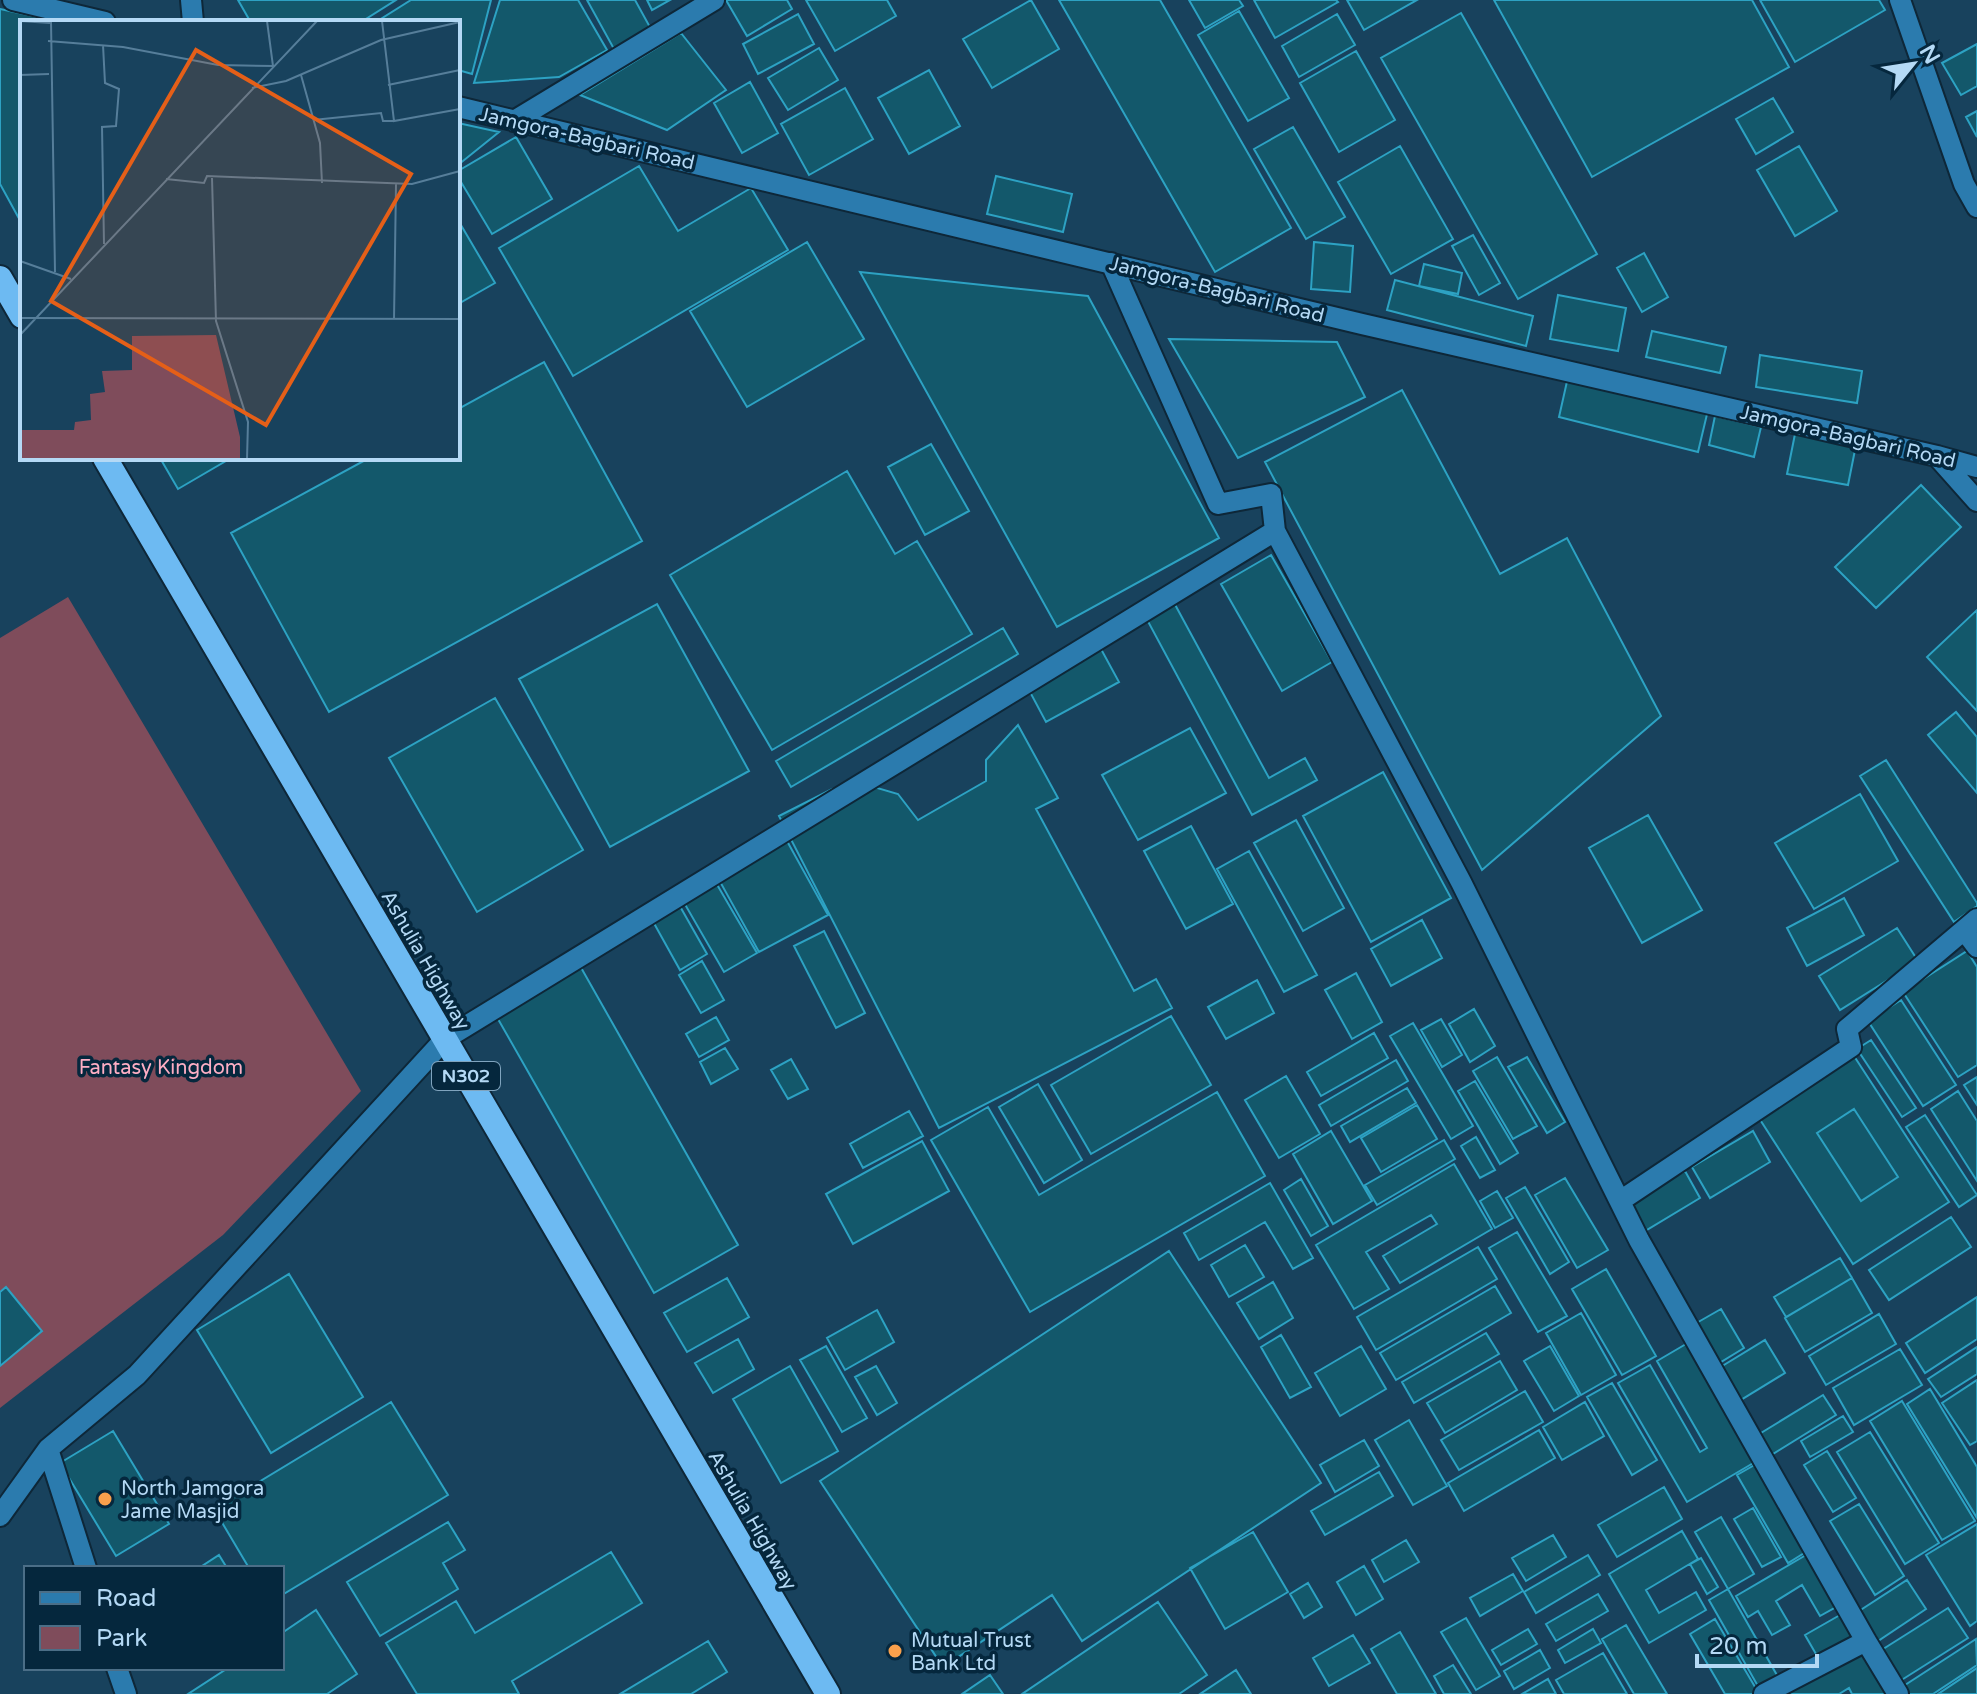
<svg xmlns="http://www.w3.org/2000/svg" width="1977" height="1694" font-family="'Varela Round',sans-serif">
	<style>
		.green { fill: #7f4c5b }
		.building { fill: #13586b; stroke: #2da2c3; stroke-width: 2 }
		.lines { fill: none; stroke-linecap: round; stroke-linejoin: round }
		.minor-casing { stroke: #0e2738; stroke-width: 24 }
		.highway-casing { stroke: #0e2738; stroke-width: 28 }
		.minor { stroke: #2b7bae; stroke-width: 20 }
		.highway { stroke: #6dbaf2; stroke-width: 24 }
		.poi-dot { fill: #f9a04c; stroke: #05273d; stroke-width: 3 }
		.labels { text-anchor: middle; stroke-width: 7; stroke-linejoin: round; paint-order: stroke }
		.shield { fill: #05273d; stroke: #80a4be; stroke-width: 2 }
		.shield-label { font-size: 18px; font-weight: bold; fill: #b4d9f5 }
		.street-label { font-size: 20px; fill: #b4d9f5; stroke: #05273d }
		.park-label { font-size: 20px; fill: #fdaec4; stroke: #05273d }
		.poi-label { font-size: 20px; fill: #b4d9f5; stroke: #05273d; text-anchor: start }
		.inset-road { fill: none; stroke: #567e9a; stroke-width: 2 }
		.view { fill: #e55f18; fill-opacity: 0.15; stroke: #e55f18; stroke-width: 4 }
		.inset-edge { fill: none; stroke: #b4d9f5; stroke-width: 4 }
	</style>
	<rect width="100%" height="100%" fill="#18425d"/>
	<path class="green" d="M68,597l293,494 -138,144 -223,173v-770z"/>
	<path class="building" d="M238,0h158l-35,22 -111,-1z
		M411,0h80l-19,74 -14,-4v-48h-82z
		M500,0h78l29,50 -48,27 -85,6z
		M587,0h48l16,29 -37,20z
		M647,0h23l-18,10z
		M726,0h61l5,9 -45,27z
		M806,0h81l9,16 -61,35z
		M1031,0l28,49 -67,39 -29,-49z
		M1059,0h101l131,228 -76,44z
		M1189,0h50l4,6 -38,22z
		M1254,0h82l2,2 -63,36z
		M1347,0h70l-53,30z
		M1494,0h258l37,67 -197,110z
		M1760,0h119l6,10 -90,52z
		M0,9l61,13h-39v202l-22,-40z
		M1239,11l50,87 -41,23 -50,-86z
		M1461,13l136,241 -79,45 -137,-241z
		M798,14l16,30 -56,30 -15,-30z
		M1337,14l18,31 -56,32 -17,-31z
		M681,33l45,57 -59,40 -87,-35z
		M1977,44v42l-16,9 -19,-32z
		M819,48l19,32 -50,30 -20,-32z
		M1356,51l39,69 -56,32 -39,-69z
		M929,70l31,56 -51,28 -31,-56z
		M750,82l28,51 -36,20 -28,-50z
		M845,88l28,51 -64,36 -28,-51z
		M1773,98l20,34 -37,22 -20,-35z
		M1977,111v26l-11,-20z
		M458,123l41,9 -41,33z
		M1293,127l52,90 -39,22 -52,-90z
		M516,137l36,62 -60,35 -34,-57v-6z
		M1400,146l53,93 -62,35 -53,-92z
		M1799,146l38,65 -42,25 -38,-66z
		M639,166l39,65 73,-43 37,62 -215,126 -74,-128z
		M996,176l76,18 -9,38 -76,-18z
		M458,220l37,63 -37,21z
		M1473,235l27,48 -21,12 -27,-49z
		M807,242l57,97 -117,68 -57,-96z
		M1314,242l39,4 -3,46 -39,-3z
		M1644,253l24,44 -26,15 -25,-44z
		M1424,264l38,9 -4,21 -39,-8z
		M860,272l228,24 131,242 -162,89z
		M1395,280l138,36 -7,30 -139,-36z
		M1558,295l68,13 -8,43 -68,-12z
		M1652,331l74,16 -6,26 -74,-16z
		M1169,339l168,3 28,55 -127,61z
		M1760,355l102,16 -5,32 -101,-16z
		M544,362l98,179 -313,171 -98,-179 138,-75h89v-49z
		M1568,377l140,33 -10,42 -139,-35z
		M1402,390l98,184 67,-36 94,178 -179,154 -217,-408z
		M1715,416l46,11 -7,30 -45,-12z
		M1795,434l61,11 -8,40 -61,-11z
		M931,444l38,67 -44,24 -37,-68z
		M160,458h71l-53,31z
		M847,471l48,83 22,-13 55,93 -200,116 -102,-175z
		M1921,485l40,42 -85,81 -41,-41z
		M1271,555l61,107 -50,29 -61,-107z
		M1172,599l97,179 36,-20 12,22 -65,35 -108,-201z
		M657,604l92,167 -139,76 -91,-168z
		M1977,610v101l-50,-54z
		M1003,628l15,26 -227,133 -15,-26z
		M1095,638l24,44 -73,40 -24,-45z
		M495,698l88,152 -106,62 -88,-154z
		M1956,712l21,25v56l-49,-58z
		M1018,725l40,73 -22,11 98,182 22,-12 16,29 -233,120 -160,-312 53,-27 9,16 33,-18 24,7 20,26 68,-39v-21z
		M1190,728l36,65 -88,47 -36,-65z
		M1886,760l91,143v3l-23,16 -94,-146z
		M1383,772l68,126 -80,44 -68,-126z
		M1860,794l38,67 -84,48 -39,-66z
		M1648,815l54,95 -60,33 -53,-95z
		M1296,820l48,88 -41,23 -49,-88z
		M1191,826l42,78 -47,25 -42,-78z
		M782,832l46,83 -69,37 -46,-83z
		M1249,851l68,124 -33,17 -67,-123z
		M712,876l45,77 -33,19 -45,-78z
		M673,894l34,60 -27,16 -34,-61z
		M1844,898l20,37 -57,31 -20,-38z
		M1422,920l20,38 -51,28 -20,-37z
		M1897,928l21,33 -78,49 -21,-34z
		M824,931l41,82 -29,15 -42,-82z
		M1967,951l10,16v98l-19,12 -55,-85z
		M702,961l22,39 -23,13 -22,-38z
		M579,964l159,281 -84,48 -160,-281z
		M1356,973l26,49 -30,17 -27,-49z
		M1257,980l17,33 -48,26 -18,-32z
		M1901,1000l55,85 -33,21 -55,-85z
		M1474,1009l21,37 -25,16 -21,-38z
		M1171,1016l40,69 -120,69 -40,-69z
		M716,1017l13,23 -30,17 -13,-23z
		M1441,1019l21,36 -20,12 -21,-37z
		M1413,1023l60,103 -22,13 -61,-103z
		M1374,1033l14,25 -67,38 -14,-24z
		M1871,1040l45,68 -14,9 -45,-68z
		M725,1048l13,21 -27,15 -11,-22z
		M1854,1056l95,146 -96,62 -94,-146z
		M1497,1057l40,69 -24,13 -40,-68z
		M1527,1057l38,65 -18,11 -39,-66z
		M791,1059l17,30 -20,10 -17,-29z
		M1396,1060l12,21 -77,45 -12,-21z
		M1286,1076l34,58 -41,24 -34,-58z
		M1977,1077v28l-13,-20z
		M1475,1081l43,72 -18,11 -42,-73z
		M1038,1084l44,76 -38,23 -45,-76z
		M1407,1088l9,15 -66,39 -9,-16z
		M1958,1091l19,30v60l-46,-72z
		M1217,1092l48,84 -235,136 -99,-172 57,-33 51,88z
		M1417,1105l20,34 -56,33 -20,-34z
		M1854,1109l44,68 -37,24 -44,-68z
		M909,1111l14,25 -60,32 -13,-24z
		M1925,1115l52,80 -18,12 -53,-80z
		M1331,1131l41,70 -39,23 -40,-70z
		M1753,1131l17,31 -60,36 -18,-31z
		M1476,1137l19,33 -15,8 -19,-32z
		M1444,1140l11,19 -78,46 -12,-20z
		M922,1141l27,50 -96,53 -27,-50z
		M1454,1164l38,65 -92,54 -17,-27 54,-32 -6,-9 -65,37 23,37 -35,20 -38,-64z
		M1685,1171l15,27 -55,33 -16,-28z
		M1565,1178l43,72 -31,18 -42,-73z
		M1301,1179l27,47 -17,10 -27,-46z
		M1270,1183l43,75 -20,11 -28,-47 -66,38 -15,-27z
		M1525,1187l44,75 -19,12 -44,-76z
		M1497,1191l16,27 -18,10 -15,-27z
		M1951,1217l20,30 -82,53 -20,-30z
		M1517,1232l50,84 -29,16 -49,-84z
		M1245,1245l19,32 -35,20 -18,-32z
		M1478,1247l19,32 -121,71 -19,-33z
		M1169,1251l152,232 -239,158 -30,-46 -109,72 -123,-186z
		M1840,1258l12,20 -66,39 -12,-20z
		M1606,1269l50,87 -34,19 -50,-86z
		M289,1274l74,123 -92,56 -74,-123z
		M727,1278l22,39 -62,35 -23,-39z
		M1852,1278l20,35 -67,39 -20,-34z
		M1273,1282l20,36 -34,21 -22,-36z
		M1495,1286l16,27 -115,67 -16,-27z
		M6,1287l36,44 -42,35v-74z
		M1977,1297v42l-52,34 -19,-30z
		M1721,1309l23,39 -28,17 -23,-40z
		M877,1310l17,32 -49,28 -18,-32z
		M1581,1313l35,62 -35,20 -35,-62z
		M1879,1314l17,30 -70,41 -17,-29z
		M1486,1333l13,21 -85,49 -12,-21z
		M1281,1335l30,52 -21,11 -29,-51z
		M738,1339l16,30 -41,24 -18,-30z
		M1765,1340l20,33 -46,28 -20,-33z
		M1686,1344l69,118 -68,40 -69,-119 32,-18 50,87 7,-4 -50,-87z
		M826,1346l41,72 -25,14 -42,-72z
		M1361,1346l25,43 -46,27 -25,-43z
		M1550,1346l29,50 -25,15 -30,-50z
		M1977,1347v27l-36,23 -13,-18z
		M1900,1349l22,36 -68,40 -21,-37z
		M1500,1361l17,29 -72,43 -18,-30z
		M790,1366l48,85 -57,32 -48,-84z
		M876,1366l21,37 -20,12 -22,-38z
		M1977,1380v61l-7,4 -28,-42z
		M1612,1383l45,77 -25,15 -45,-78z
		M1930,1389l47,78v51l-70,-114z
		M1525,1391l18,31 -84,48 -18,-30z
		M1823,1395l13,20 -68,42 -12,-21z
		M1902,1401l73,120 -33,19 -72,-119z
		M391,1402l57,93 -166,100v-27h-33l-35,-59z
		M1585,1402l19,34 -42,24 -19,-33z
		M1843,1416l10,16 -43,25 -9,-16z
		M1409,1420l38,66 -34,19 -38,-65z
		M1539,1430l16,28 -91,53 -16,-28z
		M113,1431l56,93 -53,32 -56,-93z
		M1870,1432l69,111 -34,21 -68,-112z
		M1364,1440l15,26 -44,26 -15,-27z
		M1827,1451l29,47 -23,14 -29,-47z
		M1758,1463l51,87 -21,13 -51,-88z
		M1379,1472l14,24 -68,39 -14,-24z
		M1664,1487l18,32 -65,38 -19,-32z
		M1859,1504l45,72 -29,19 -45,-74z
		M1753,1508l28,49 -19,10 -28,-48z
		M1721,1517l33,57 -26,15 -33,-57z
		M448,1522l17,28 -22,13 15,26 -78,47 -33,-54z
		M1977,1524v97l-7,5 -44,-71z
		M1682,1531l16,28 -52,31 13,23 37,-21 10,18 -57,33 -40,-69z
		M1253,1532l35,60 -63,37 -35,-61z
		M1553,1535l13,22 -40,24 -14,-23z
		M1406,1540l13,22 -35,20 -12,-22z
		M611,1552l31,51 -130,78 7,13h-102l-31,-51 70,-42 19,32z
		M219,1555l8,13h-28z
		M1588,1555l12,20 -64,38 -12,-21z
		M1806,1555l30,52 -16,9 -18,-31 -26,16 14,24 -18,10 -14,-24 -10,6 -12,-21z
		M1701,1558l17,29 -11,7 -17,-30z
		M1364,1566l19,33 -27,16 -19,-33z
		M1513,1574l10,17 -43,25 -10,-18z
		M1907,1580l19,29 -51,34 -19,-30z
		M1308,1583l14,24 -18,11 -14,-24z
		M1728,1589l50,88 -19,11 -50,-88z
		M1598,1594l10,17 -52,30 -10,-17z
		M1158,1602l49,73 -28,19h-157z
		M1948,1608l20,30 -68,43 -20,-30z
		M316,1610l41,64 -30,20h-139l40,-26h54v-35z
		M1840,1615l16,25 -36,21 -15,-26z
		M1466,1618l34,58 -24,14 -35,-58z
		M1715,1619l43,73 -3,2h-30l-35,-60z
		M1626,1625l41,69h-33l-32,-55z
		M1528,1629l9,15 -36,21 -9,-15z
		M1593,1629l8,14 -36,20 -7,-13z
		M1400,1632l36,62h-39l-26,-45z
		M1353,1635l17,28 -41,23 -16,-28z
		M1976,1639l1,26 -44,29h-26l-5,-7z
		M708,1641l19,31 -36,22h-71z
		M1866,1648l26,46h-40l-3,-6 -10,6h-60z
		M1540,1650l10,18 -36,21 -10,-18z
		M1603,1653l24,41h-63l-8,-14z
		M1453,1665l18,29h-27l-10,-18z
		M1977,1668v26h-39z
		M1236,1670l15,24h-51z
		M990,1675l13,19h-41z
		M1548,1679l8,15h-34z"/>
	<g class="lines">
		<defs>
			<path id="minor" d="M13,0l92,22
				M191,0l2,22
				M1900,0l64,184 13,23
				M458,107l904,217 575,132 40,11
				M514,121l200,-121
				M1111,263l107,241 53,-10 4,37 186,351 178,358 227,401 32,53
				M1937,456l40,45
				M1965,931l12,16
				M1620,1201l231,-154 -4,-18 130,-110
				M48,1449l38,119
				M0,1516l48,-67 89,-74 308,-336 830,-508
				M117,1668l9,26
				M1764,1694l102,-53"/>
			<path id="highway" d="M0,278l22,38
				M105,458l723,1236"/>
		</defs>
		<use href="#minor" class="minor-casing"/>
		<use href="#highway" class="highway-casing"/>
		<use href="#minor" class="minor"/>
		<use href="#highway" class="highway"/>
	</g>
	<g class="poi-dot">
		<circle cx="105" cy="1499" r="8"/>
		<circle cx="895" cy="1651" r="8"/>
	</g>
	<g class="labels">
		<rect class="shield" x="432" y="1062" width="68" height="28" rx="6"/>
		<g class="shield-label">
			<text x="466" y="1082">N302</text>
		</g>
		<g class="street-label">
			<text transform="translate(587 138) rotate(13)" y="7">Jamgora-Bagbari Road</text>
			<text transform="translate(1217 289) rotate(14)" y="7">Jamgora-Bagbari Road</text>
			<text transform="translate(1848 436) rotate(13)" y="7">Jamgora-Bagbari Road</text>
			<text transform="translate(426 960) rotate(60)" y="7">Ashulia Highway</text>
			<text transform="translate(753 1520) rotate(60)" y="7">Ashulia Highway</text>
		</g>
		<g class="park-label">
			<text x="161" y="1074">Fantasy Kingdom</text>
		</g>
		<g class="poi-label">
			<text x="121" y="1495">North Jamgora<tspan x="121" dy="23">Jame Masjid</tspan></text>
			<text x="911" y="1647">Mutual Trust<tspan x="911" dy="23">Bank Ltd</tspan></text>
		</g>
	</g>
	<g transform="translate(20 20)">
		<rect width="440" height="440" fill="#18425d"/>
		<path d="M196,315l24,102v22h-220v-29h54l1,-8 16,-2 -1,-26 15,-2 -3,-21 30,-1v-34z" fill="#7f4c5b"/>
		<path class="inset-road" d="M0,1l30,2M31,1l4,251M362,1l12,100 66,-12M28,21l75,6 95,18 55,1 -6,-45M83,25l2,38 14,6 -3,37 -14,1 2,117M0,55l29,-1M281,55l19,68 2,40M368,65l72,-15M232,68l34,-7 95,-41 79,-18M293,100l68,-7 2,8h11M192,158l4,143 32,101 -1,37M146,159l38,4 3,-7 205,8 48,-13M0,241l51,18M0,298l440,1M374,300l2,-136M0,315l297,-314"/>
		<path class="view" d="M176,30l215,124 -145,251 -215,-124z"/>
		<rect width="440" height="440" class="inset-edge"/>
	</g>
	<rect x="24" y="1566" width="260" height="104" fill="#05273d" stroke="#4b6e87" stroke-width="2"/>
	<rect x="40" y="1592" width="40" height="12" fill="#2b7bae" stroke="#4b6e87" stroke-width="2"/>
	<text x="96" y="1606" font-size="24" fill="#b4d9f5">Road</text>
	<rect x="40" y="1626" width="40" height="24" fill="#7f4c5b" stroke="#4b6e87" stroke-width="2"/>
	<text x="96" y="1646" font-size="24" fill="#b4d9f5">Park</text>
	<g transform="translate(1913 64) rotate(60)" stroke="#05273d" stroke-width="6" paint-order="stroke">
	<path d="M0-6L14 30L0 20L-14 30Z" fill="#b4d9f5"/>
	<text y="-12" font-size="22" font-weight="bold" text-anchor="middle" fill="#b4d9f5">N</text>
	</g>
	<path d="M1697 1654v12h120v-12" fill="none" stroke="#b4d9f5" stroke-width="4"/>
	<text x="1709" y="1654" font-size="24" fill="#b4d9f5" stroke="#05273d" stroke-width="6" paint-order="stroke">20 m</text>
</svg>
